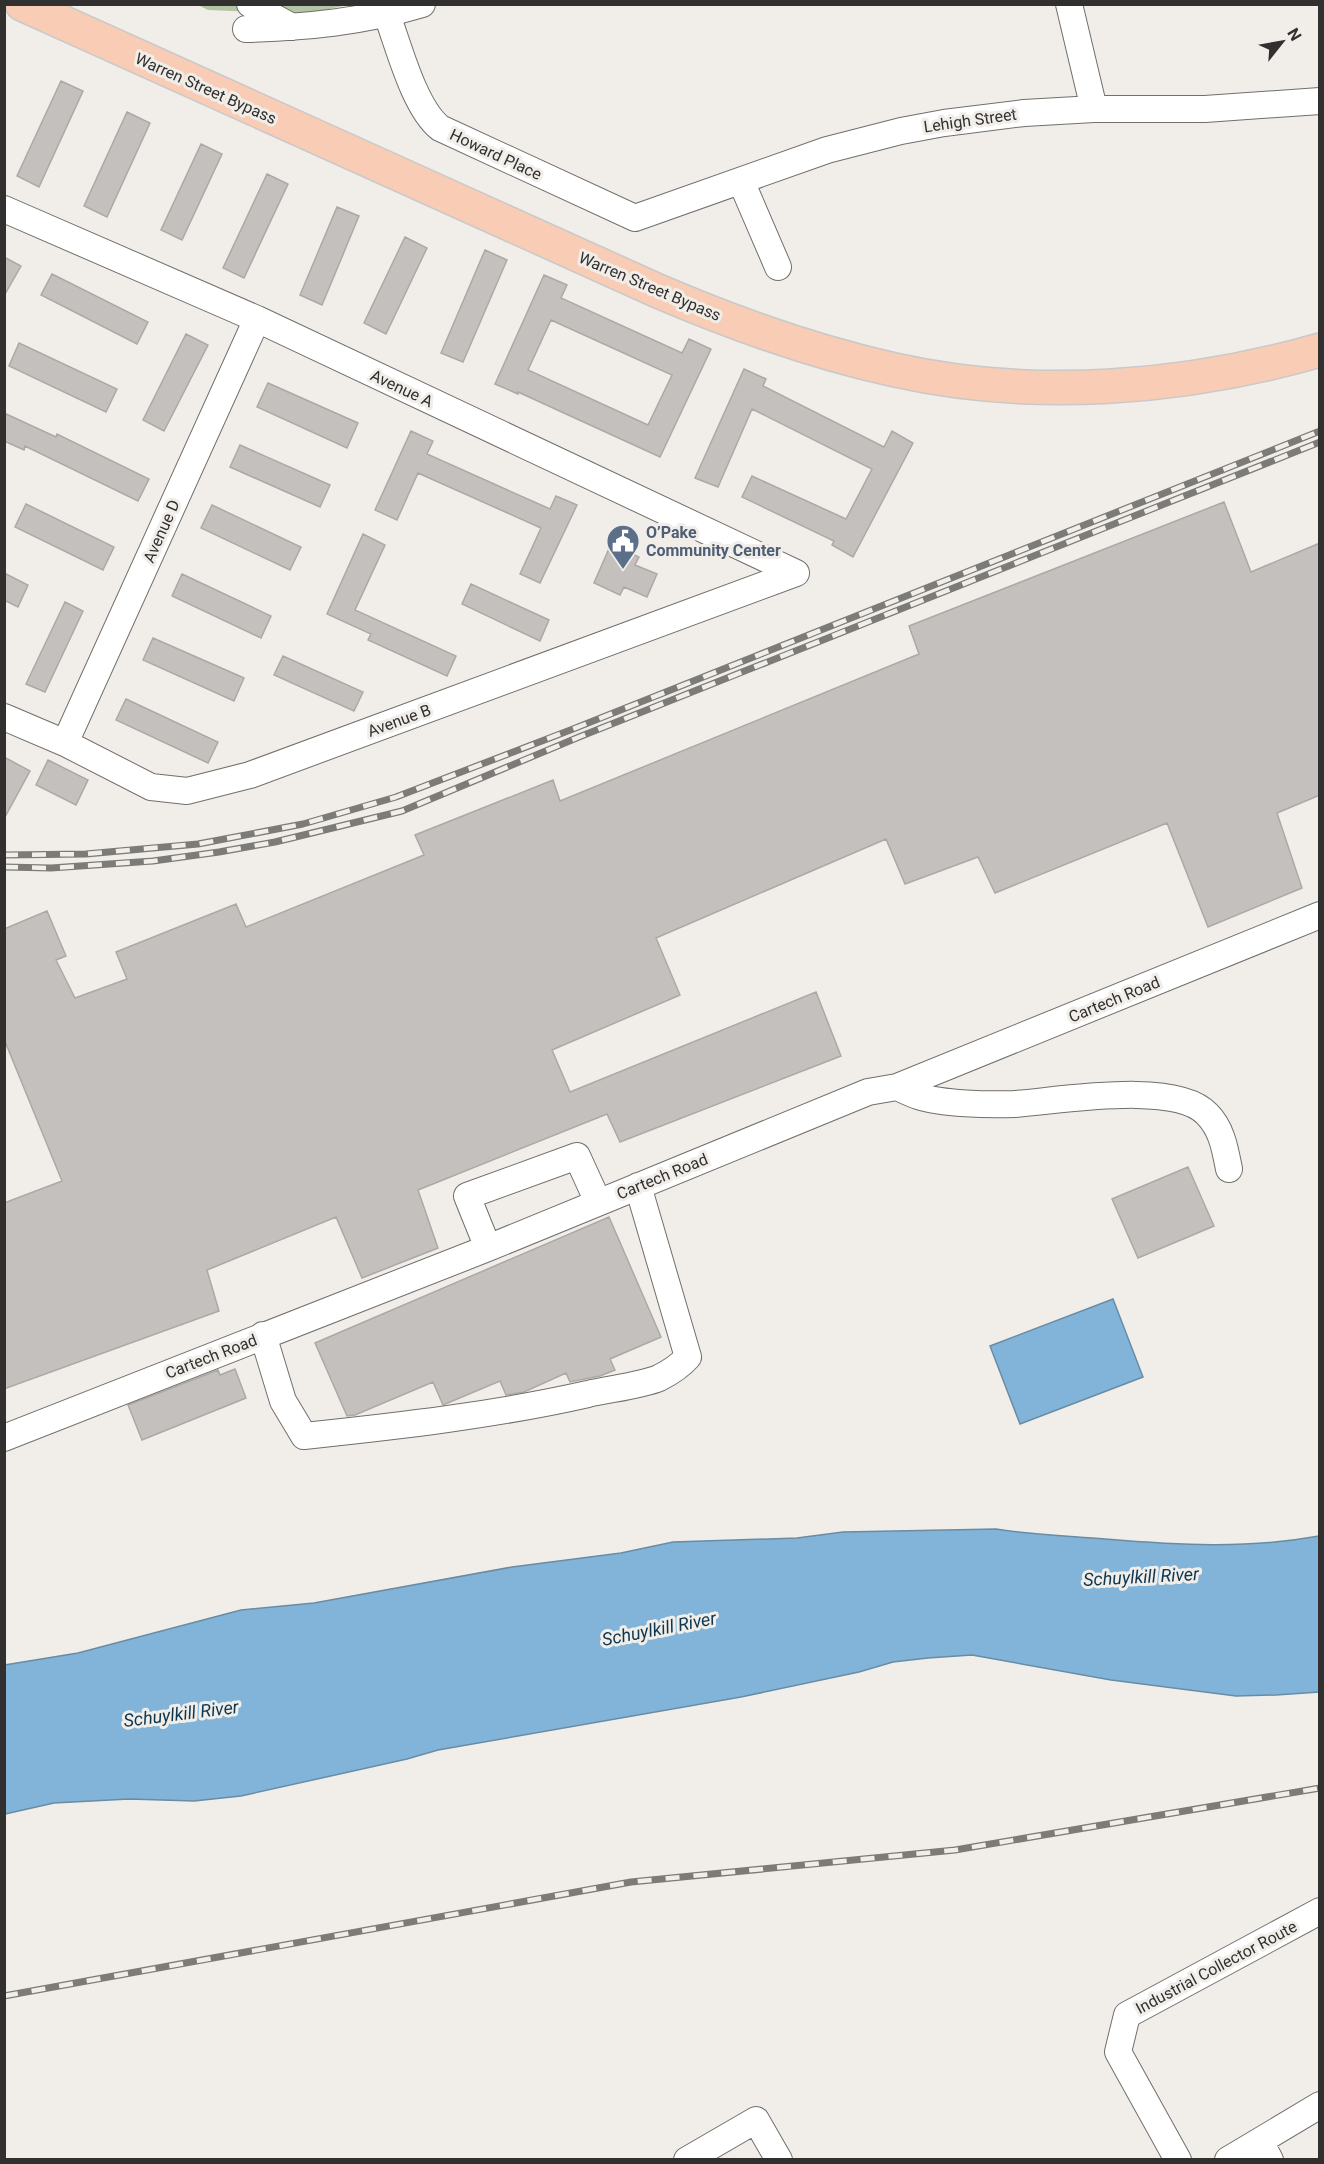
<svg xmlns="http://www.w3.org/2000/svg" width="1324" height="2164" font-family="Roboto,sans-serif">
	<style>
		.green { fill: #b2c6a6 }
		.water { fill: #81b4d8; stroke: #698ca5; stroke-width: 1.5 }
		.building { fill: #c3c0bd; stroke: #aca9a5; stroke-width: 1.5; fill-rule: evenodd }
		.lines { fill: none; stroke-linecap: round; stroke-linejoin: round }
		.minor-casing { stroke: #716f6b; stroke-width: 28 }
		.highway-casing { stroke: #c9c9c9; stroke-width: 36 }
		.minor { stroke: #fff; stroke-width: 26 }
		.highway { stroke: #f8ccb5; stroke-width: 33 }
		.rail-casing { stroke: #7c7b78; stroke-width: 7 }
		.rail { stroke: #f1eeea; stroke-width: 4.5; stroke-dasharray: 14; stroke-linecap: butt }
		.labels { text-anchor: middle; stroke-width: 6; stroke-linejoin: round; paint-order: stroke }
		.street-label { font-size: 16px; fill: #31302f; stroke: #f1eeea }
		.service-label { font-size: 16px; font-weight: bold; fill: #4e5e75; stroke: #f1eeea; text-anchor: start }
		.water-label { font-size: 18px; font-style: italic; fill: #0d3750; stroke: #f1eeea }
	</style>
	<rect width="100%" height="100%" fill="#f1eeea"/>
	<path class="green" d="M198,5h149l-40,9 -99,-4z"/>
	<path class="water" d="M1113,1299l30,78 -123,47 -30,-78z
		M996,1529c36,6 72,7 109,10 72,6 143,10 214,-3v156l-43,3 -40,1 -125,-16 -139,-25 -44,3 -35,4 -34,10 -118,25 -303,53 -31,9 -166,37 -47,5 -65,-2 -75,4 -49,11v-149l73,-12 163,-43 73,-7 198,-36 109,-14 52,-11 124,-4 46,-6z"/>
	<path class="building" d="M61,81l22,10 -44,96 -22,-11z
		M127,112l23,11 -43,94 -23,-11z
		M201,144l21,10 -40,86 -21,-10z
		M267,174l21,10 -44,94 -21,-10z
		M337,207l22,9 -37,89 -22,-10z
		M405,237l22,11 -41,86 -22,-11z
		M485,250l22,10 -44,102 -22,-9z
		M4,257l17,9 -17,30z
		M52,274l96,48 -11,22 -96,-49z
		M544,275l23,10 -6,13 121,55 7,-14 22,10 -51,108 -142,-65v2l-23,-10zM551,320l121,55 -24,50 -120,-55z
		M186,334l22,11 -44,86 -21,-11z
		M19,343l98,46 -11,23 -97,-46z
		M744,369l22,10 -3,7 121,61 8,-16 21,12 -60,114 -21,-12 2,-4 -92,-44 10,-21 94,43 26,-50 -120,-60 -34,78 -23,-9z
		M268,383l90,40 -11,25 -90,-41z
		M4,413l52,24 1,-3 92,45 -11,22 -113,-55 -1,4 -20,-9z
		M411,431l22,10 -6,13 123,55 6,-13 21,9 -37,78 -20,-9 21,-46 -123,-55 -21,47 -22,-10z
		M240,445l90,40 -10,22 -90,-40z
		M1224,502l27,70 69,-29v252l-43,18 25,75 -94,39 -41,-104 -172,70 -17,-36 -73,27 -19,-45 -230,99 24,57 -128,55 18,42 246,-100 25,64 -221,86 -13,-28 -189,76 20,58 -76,30 -26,-61 -129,53 12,41 -215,78v-186l58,-22 -58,-142v-110l43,-18 19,45 -10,4 19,38 52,-19 -11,-27 120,-48 10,23 178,-72 -9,-20 138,-55 7,21 359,-147 -10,-28z
		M26,504l88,43 -11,23 -88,-43z
		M212,505l89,42 -11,23 -89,-42z
		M363,534l22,11 -30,65 101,46 -9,20 -79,-36 3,-6 -44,-20z
		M611,544l28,13 -4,8 22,9 -10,23 -23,-10 -4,8 -26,-12z
		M4,573l24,12 -10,22 -14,-7z
		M182,574l89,42 -10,22 -89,-42z
		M471,584l78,36 -9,21 -78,-37z
		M65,602l18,9 -38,81 -19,-8z
		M153,638l91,40 -10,23 -91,-41z
		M283,656l80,36 -9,19 -80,-36z
		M126,699l92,43 -10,21 -92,-43z
		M4,757l26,14 -26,48z
		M48,760l40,20 -12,25 -40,-20z
		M1188,1167l26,59 -76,32 -26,-59z
		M609,1217l52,120 -51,22 5,11 -15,6 -30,6 -4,-9 -42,19 -18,3 -6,-14 -57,24 -10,-23 -78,33 -8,1 -32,-73z
		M235,1369l11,29 -104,42 -14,-35 90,-35 2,5z"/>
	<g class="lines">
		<defs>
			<path id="minor" d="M250,4l42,23
				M1069,4l25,105
				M387,15c12,32 27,92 53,113l195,90 192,-68 74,-19 43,-8 80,-10 70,-4h111l115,-8
				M246,29c62,-2 116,-7 176,-25
				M741,181l37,86
				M4,209l253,110 539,254
				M4,717l61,26 86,44 36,4 63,-16 546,-202
				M65,743l192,-424
				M897,1087c7,3 14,7 21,9 24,8 71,9 96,8 44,-3 162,-24 193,10 15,15 18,35 22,55
				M488,1248l-21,-52 110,-40 21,46
				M263,1335l20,66 21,35c95,-10 191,-21 284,-42 20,-5 52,-8 71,-16 12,-6 21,-12 29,-21l-50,-171
				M4,1438l484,-190 380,-156 29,-5 423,-172
				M1260,2141l10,19
				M687,2160l69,-40 23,40
				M1178,2160l-60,-108 9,-37 193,-104
				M1228,2160l92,-55"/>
			<path id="highway" d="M22,4l636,287c77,33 155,61 237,79 139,31 289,19 425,-20"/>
		</defs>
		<use href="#minor" class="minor-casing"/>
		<use href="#highway" class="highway-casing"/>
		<use href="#minor" class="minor"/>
		<use href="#highway" class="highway"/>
		<defs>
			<path id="rail" d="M4,855l82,-1 112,-10 105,-20 93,-27 177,-68 747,-298
				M4,867l47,1 102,-7 66,-9 56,-10 127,-31 177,-74 741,-295
				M4,1996l627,-114 324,-32 365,-62"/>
		</defs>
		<use href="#rail" class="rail-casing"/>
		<use href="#rail" class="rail"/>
	</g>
	<defs>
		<symbol id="civic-pin" viewBox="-11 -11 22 30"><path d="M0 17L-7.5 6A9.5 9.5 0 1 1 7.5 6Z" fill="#5c6f8a" stroke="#f1eeea"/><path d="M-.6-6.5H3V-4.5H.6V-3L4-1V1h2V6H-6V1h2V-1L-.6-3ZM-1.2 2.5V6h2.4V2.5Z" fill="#fff"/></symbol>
	</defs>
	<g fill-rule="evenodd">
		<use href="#civic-pin" x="604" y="522" width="38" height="52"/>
	</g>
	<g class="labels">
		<g class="street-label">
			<text transform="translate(206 88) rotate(24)" y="6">Warren Street Bypass</text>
			<text transform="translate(970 120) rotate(-8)" y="6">Lehigh Street</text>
			<text transform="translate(496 154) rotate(25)" y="6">Howard Place</text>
			<text transform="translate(650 286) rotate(23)" y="6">Warren Street Bypass</text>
			<text transform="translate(402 388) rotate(25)" y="6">Avenue A</text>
			<text transform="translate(161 531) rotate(-66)" y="6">Avenue D</text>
			<text transform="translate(399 720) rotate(-20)" y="6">Avenue B</text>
			<text transform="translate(1114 999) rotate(-22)" y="6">Cartech Road</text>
			<text transform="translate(662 1176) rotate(-22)" y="6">Cartech Road</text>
			<text transform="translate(211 1356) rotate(-21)" y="6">Cartech Road</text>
			<text transform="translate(1216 1967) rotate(-28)" y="6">Industrial Collector Route</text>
		</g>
		<g class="service-label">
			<text x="646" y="538">O’Pake<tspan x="646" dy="18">Community Center</tspan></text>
		</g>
		<g class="water-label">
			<text transform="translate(1141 1577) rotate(-3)" y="6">Schuylkill River</text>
			<text transform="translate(659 1629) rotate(-11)" y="6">Schuylkill River</text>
			<text transform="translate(181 1714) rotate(-7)" y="6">Schuylkill River</text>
		</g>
	</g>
	<rect width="1324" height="2164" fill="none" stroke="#31302f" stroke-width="12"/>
	<g transform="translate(1282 42) rotate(59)" stroke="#f1eeea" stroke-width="4.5" paint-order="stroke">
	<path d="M0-4.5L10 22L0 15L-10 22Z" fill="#31302f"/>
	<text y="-9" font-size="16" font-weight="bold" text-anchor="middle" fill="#31302f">N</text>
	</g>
</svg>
